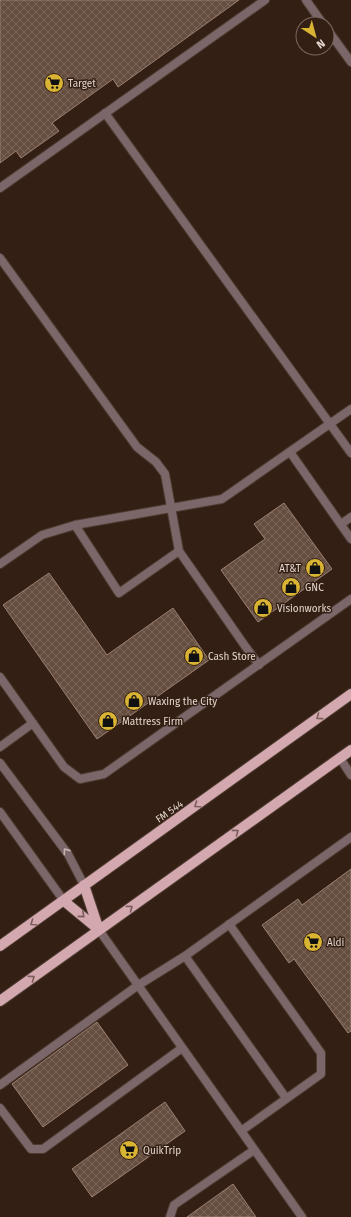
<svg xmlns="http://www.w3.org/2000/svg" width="351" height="1217" font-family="'Fira Sans',sans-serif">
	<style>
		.building { fill: url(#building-cross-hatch); stroke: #9a8072 }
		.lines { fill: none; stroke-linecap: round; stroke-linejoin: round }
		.service-casing { stroke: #4f3c31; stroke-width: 10 }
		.primary-casing { stroke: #4f3c31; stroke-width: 12 }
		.service { stroke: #7b6669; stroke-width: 8 }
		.primary { stroke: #d3a8af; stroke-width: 10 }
		.oneway { stroke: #7b5d59 }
		.oneway2 { stroke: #c4b4b0 }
		.labels { text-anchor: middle; stroke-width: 3; stroke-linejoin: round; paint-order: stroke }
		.poi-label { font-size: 10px; fill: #e4d6ce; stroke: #331f13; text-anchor: start }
		.street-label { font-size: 10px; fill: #e4d6ce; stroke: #331f13 }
	</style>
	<defs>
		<pattern id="building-cross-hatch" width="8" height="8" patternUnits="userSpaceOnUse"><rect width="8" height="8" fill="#654d40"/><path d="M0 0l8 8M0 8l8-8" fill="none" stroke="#7b665a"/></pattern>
	</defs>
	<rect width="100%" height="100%" fill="#331f13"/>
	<path class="building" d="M0,0h239l-121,87 -5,-8 -61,44 7,8 -38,27 -5,-7 -16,12z
		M284,503l48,66 -74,53 -37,-52 44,-31 -11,-15z
		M49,573l58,82 66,-47 36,52 -112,79 -94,-134z
		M351,869v162l-3,2 -54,-74 -5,4 -27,-38 36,-26 4,6z
		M97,1022l31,43 -85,62 -31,-43z
		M165,1102l20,29 -93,66 -20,-28z
		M233,1184l23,33h-69z"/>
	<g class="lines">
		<defs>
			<path id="service" d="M306,0l17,24
				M327,29l24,33
				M105,113l246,340
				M0,188l265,-188
				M0,258l137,189 19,15 9,12 14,77 66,95 14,19
				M290,452l61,87
				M341,524l10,-7
				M75,525l44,68 60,-42
				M0,564l42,-29 33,-10 147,-26 129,-90
				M0,677l64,90 16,12 24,-5 247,-175
				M0,747l33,-24
				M340,758l11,17
				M0,763l68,91 16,31
				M0,812l64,89
				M229,924l92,129v21l-80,57
				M99,930l203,287
				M185,956l101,142
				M0,1085l137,-99 48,-30 166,-119
				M0,1108l31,41h12l139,-101
				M170,1217l4,-12 80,-55"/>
			<path id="primary" d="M84,885l15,45
				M64,901l35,29
				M0,946l351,-252
				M0,1001l351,-251"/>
		</defs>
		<use href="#service" class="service-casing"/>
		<use href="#primary" class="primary-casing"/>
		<use href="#service" class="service"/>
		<use href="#primary" class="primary"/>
	</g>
	<defs><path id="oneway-chevron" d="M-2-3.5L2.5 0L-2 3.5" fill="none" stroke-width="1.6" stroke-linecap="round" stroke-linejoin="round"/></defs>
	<g class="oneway">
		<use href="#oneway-chevron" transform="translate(319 717) rotate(144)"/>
		<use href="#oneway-chevron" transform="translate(197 805) rotate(145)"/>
		<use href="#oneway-chevron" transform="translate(236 832) rotate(-36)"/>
		<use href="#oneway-chevron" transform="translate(130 908) rotate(-36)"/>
		<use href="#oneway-chevron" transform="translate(82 915) rotate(41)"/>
		<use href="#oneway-chevron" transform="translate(33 923) rotate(145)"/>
		<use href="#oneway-chevron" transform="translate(32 978) rotate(-36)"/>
	</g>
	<use class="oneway2" href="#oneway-chevron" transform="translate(66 851) rotate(-125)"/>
	<defs>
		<symbol id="supermarket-disc" viewBox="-11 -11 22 22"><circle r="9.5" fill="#d9b334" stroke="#331f13"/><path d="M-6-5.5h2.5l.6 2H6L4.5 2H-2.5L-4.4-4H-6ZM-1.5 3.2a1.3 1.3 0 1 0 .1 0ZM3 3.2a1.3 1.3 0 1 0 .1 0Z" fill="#111"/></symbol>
		<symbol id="shop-disc" viewBox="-11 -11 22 22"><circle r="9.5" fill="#d9b334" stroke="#331f13"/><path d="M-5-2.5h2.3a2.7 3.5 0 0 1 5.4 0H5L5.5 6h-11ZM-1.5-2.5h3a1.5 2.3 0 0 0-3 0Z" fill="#111"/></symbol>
	</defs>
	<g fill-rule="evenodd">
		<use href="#supermarket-disc" x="43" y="72" width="22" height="22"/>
		<use href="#shop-disc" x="304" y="557" width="22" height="22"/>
		<use href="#shop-disc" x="280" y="576" width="22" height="22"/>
		<use href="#shop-disc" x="252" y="597" width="22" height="22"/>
		<use href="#shop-disc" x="183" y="645" width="22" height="22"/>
		<use href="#shop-disc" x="123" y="690" width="22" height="22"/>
		<use href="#shop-disc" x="97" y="710" width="22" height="22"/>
		<use href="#supermarket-disc" x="302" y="931" width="22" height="22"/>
		<use href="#supermarket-disc" x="118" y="1139" width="22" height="22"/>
	</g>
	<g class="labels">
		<g class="poi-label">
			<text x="68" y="87">Target</text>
			<text x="301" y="572" text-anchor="end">AT&amp;T</text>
			<text x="305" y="591">GNC</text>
			<text x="277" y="612">Visionworks</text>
			<text x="208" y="660">Cash Store</text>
			<text x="148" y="705">Waxing the City</text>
			<text x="122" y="725">Mattress Firm</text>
			<text x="327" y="946">Aldi</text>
			<text x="143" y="1154">QuikTrip</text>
		</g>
		<g class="street-label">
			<text transform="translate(169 811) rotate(-35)" y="4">FM 544</text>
		</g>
	</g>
	<g transform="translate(315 36) rotate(144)"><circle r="19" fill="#331f13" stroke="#7a685e"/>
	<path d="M0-3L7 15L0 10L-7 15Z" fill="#d9b334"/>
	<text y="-6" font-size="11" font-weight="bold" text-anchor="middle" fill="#e4d6ce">N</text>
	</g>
</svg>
